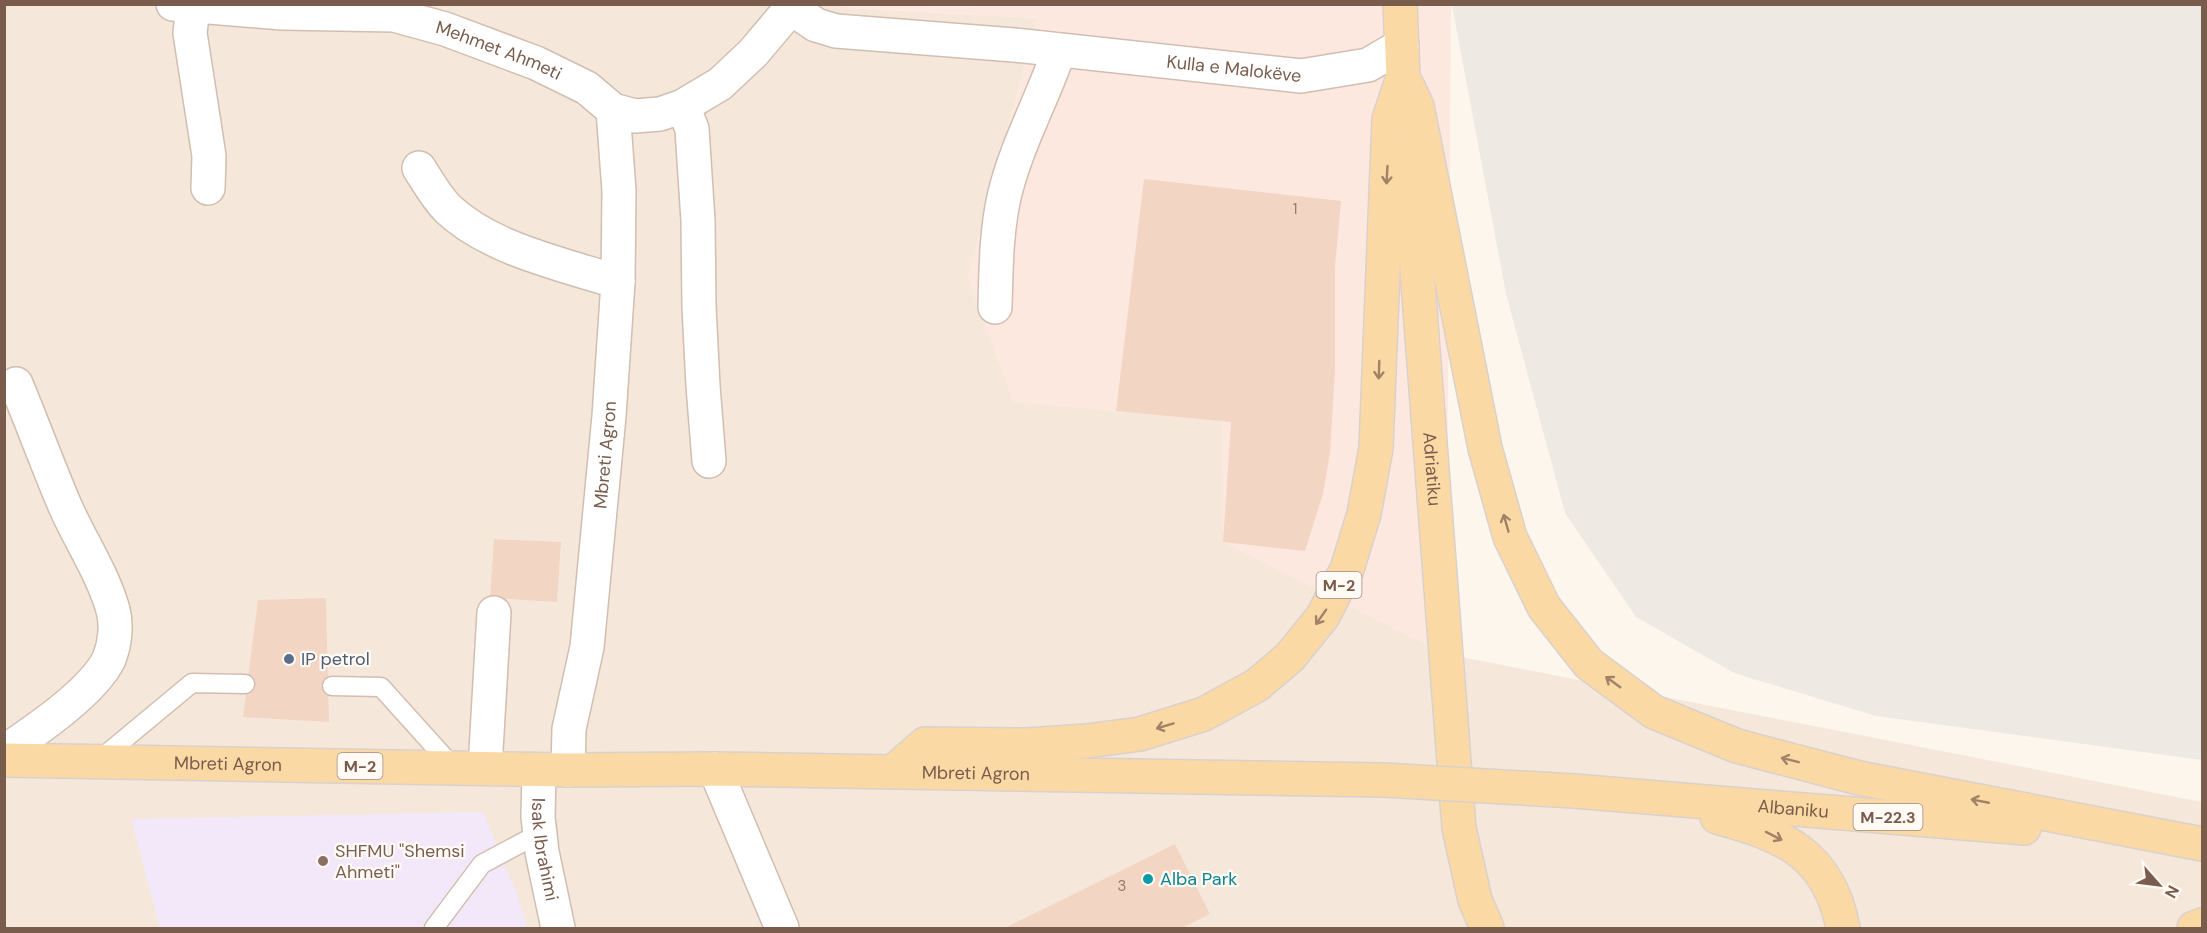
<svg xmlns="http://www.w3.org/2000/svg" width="2207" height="933" font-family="'DM Sans',sans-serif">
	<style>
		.residential { fill: #f5e8da }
		.commercial { fill: #fde8e0 }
		.industrial { fill: #efe9e4 }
		.education { fill: #f3e8fa }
		.building { fill: #f3d5c3 }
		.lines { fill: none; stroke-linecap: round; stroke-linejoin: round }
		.lane-casing { stroke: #d1beb0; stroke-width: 21 }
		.street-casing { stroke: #d1beb0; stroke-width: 36 }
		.primary-casing { stroke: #dad1cd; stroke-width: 36 }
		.lane { stroke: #fff; stroke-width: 18 }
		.street { stroke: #fff; stroke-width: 33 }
		.primary { stroke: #fbd9a5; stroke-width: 33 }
		.primary-bridge-casing { stroke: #dad1cd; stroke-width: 36; stroke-linecap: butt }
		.primary-bridge { stroke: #fbd9a5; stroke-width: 33 }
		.oneway { stroke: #a18267 }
		.service-dot { fill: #5c6f8a; stroke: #fffaf3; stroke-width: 2 }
		.education-dot { fill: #8d6e63; stroke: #fffaf3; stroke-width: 2 }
		.culture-dot { fill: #0f9aa8; stroke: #fffaf3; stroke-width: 2 }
		.labels { text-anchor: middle; stroke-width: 4.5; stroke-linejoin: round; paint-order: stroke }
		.number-label { font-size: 15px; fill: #987a6a }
		.shield { fill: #fffaf3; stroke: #a28b7f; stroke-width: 1.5 }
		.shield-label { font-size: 16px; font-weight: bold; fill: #7a5c4d }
		.street-label { font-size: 18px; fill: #7a5c4d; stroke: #fffaf3 }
		.service-label { font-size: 18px; fill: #4e5e75; stroke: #fffaf3; text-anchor: start }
		.education-label { font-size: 18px; fill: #785e54; stroke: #fffaf3; text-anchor: start }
		.culture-label { font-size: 18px; fill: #0d838f; stroke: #fffaf3; text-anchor: start }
	</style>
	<rect width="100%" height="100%" fill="#fdf6ec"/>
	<path class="residential" d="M842,4l6,4 189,10 -69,261 254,142 2,121 222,112 756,148v126h-2197v-923z"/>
	<path class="commercial" d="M842,5h609l-5,649 -223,-112 -1,-121 -209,-19 -45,-123 69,-261 -189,-10z"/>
	<path class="industrial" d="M1452,5h750v755l-326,-44 -142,-43 -98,-56 -71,-104 -59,-219z"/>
	<path class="education" d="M483,812l37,90 7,26h-367l-29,-109z"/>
	<path class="building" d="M1144,179l197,22 -6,66v103l-5,83 -7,41 -18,57 -82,-9 8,-120 -115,-11z
		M494,539l67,3 -4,60 -67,-4z
		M326,598l3,124 -86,-5 15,-117z
		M1175,844l35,70 -28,14h-177z"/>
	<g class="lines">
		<defs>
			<path id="lane" d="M332,686l49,1 73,81
				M98,761l94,-78 53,1
				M434,928l48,-64 58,-31"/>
			<g id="street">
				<path id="s1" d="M173,4l109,9 112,2 51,14 91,34 51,25 26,22 22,6 25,-2 23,-8 37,-22 33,-31 38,-45"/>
				<path id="s2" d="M788,4l3,4 25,17 20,6 178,14 287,31 67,-11 34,-20"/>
				<path d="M193,7l-3,26 19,123 -1,32"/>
				<path d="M683,106l9,23 6,92 1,85 4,80 6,75"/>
				<path d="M419,168c9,14 17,29 29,41 42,40 117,56 170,73"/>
				<path d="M995,307c1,-37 1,-73 9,-110 12,-51 38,-97 55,-146"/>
				<path d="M4,752c31,-21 89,-60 105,-93 6,-15 8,-34 4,-49 -10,-36 -33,-70 -48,-104 -17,-40 -32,-81 -49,-122"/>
				<path d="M485,768l9,-155"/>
				<path d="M715,769l67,159"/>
				<path id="s3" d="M539,770l-1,47 4,35 16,76"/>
				<path id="s4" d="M568,770l1,-41 18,-82 22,-231 9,-134 1,-91 -6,-81"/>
			</g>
			<g id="primary">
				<path d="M1400,4l4,95"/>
				<path d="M1403,77l14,29 68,342 25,89 34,70 45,57 65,48 83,34 122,32 343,66"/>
				<path id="s5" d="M1408,150l51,678 16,72 12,28"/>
				<path id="s6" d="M4,760l564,10 147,-1 668,11"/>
				<path d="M894,771l31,-27 102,1 60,-4 53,-7 64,-20 53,-29 33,-28 33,-41 24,-47 17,-55 12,-66 13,-329 14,-42"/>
				<path id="s7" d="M1574,791l450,37"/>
				<path d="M1717,817c67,18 112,37 126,111"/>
				<path d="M2194,928l8,-3"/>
			</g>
		</defs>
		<use href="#lane" class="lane-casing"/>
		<use href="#street" class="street-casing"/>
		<use href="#primary" class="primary-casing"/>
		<use href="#lane" class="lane"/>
		<use href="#street" class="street"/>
		<use href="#primary" class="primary"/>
		<defs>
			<path id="primary-bridge" d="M1383,780l191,11"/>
		</defs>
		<use href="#primary-bridge" class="primary-bridge-casing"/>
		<use href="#primary-bridge" class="primary-bridge"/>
	</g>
	<defs><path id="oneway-shaft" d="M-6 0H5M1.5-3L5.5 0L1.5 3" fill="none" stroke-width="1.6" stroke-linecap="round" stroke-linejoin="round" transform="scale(1.5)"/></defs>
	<g class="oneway">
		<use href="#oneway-shaft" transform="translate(1387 175) rotate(93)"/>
		<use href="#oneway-shaft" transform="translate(1379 370) rotate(92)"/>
		<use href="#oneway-shaft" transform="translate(1506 523) rotate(-106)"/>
		<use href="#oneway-shaft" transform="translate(1321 617) rotate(125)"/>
		<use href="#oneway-shaft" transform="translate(1613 682) rotate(-144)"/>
		<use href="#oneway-shaft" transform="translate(1165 726) rotate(163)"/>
		<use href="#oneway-shaft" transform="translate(1790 760) rotate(-166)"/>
		<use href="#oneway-shaft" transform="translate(1980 801) rotate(-169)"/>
		<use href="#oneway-shaft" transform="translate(1774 836) rotate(27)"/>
	</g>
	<circle class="service-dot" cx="289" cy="659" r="6"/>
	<circle class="education-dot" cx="323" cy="861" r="6"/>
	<circle class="culture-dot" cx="1148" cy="879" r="6"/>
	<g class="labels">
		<g class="number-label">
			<text x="1295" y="214">1</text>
			<text x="1122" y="891">3</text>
		</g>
		<g class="shield">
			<rect x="1316.5" y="572" width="45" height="26" rx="4.5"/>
			<rect x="337.5" y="753" width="45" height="26" rx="4.5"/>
			<rect x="1853.5" y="804" width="69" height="26" rx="4.5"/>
		</g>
		<g class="shield-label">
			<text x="1339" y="591">M-2</text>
			<text x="360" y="772">M-2</text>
			<text x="1888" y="823">M-22.3</text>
		</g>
		<g class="street-label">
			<text dy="6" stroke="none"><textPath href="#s1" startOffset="332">Mehmet Ahmeti</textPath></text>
			<text dy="6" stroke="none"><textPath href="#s2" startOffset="456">Kulla e Malokëve</textPath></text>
			<text dy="6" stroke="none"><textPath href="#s4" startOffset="318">Mbreti Agron</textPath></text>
			<text dy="6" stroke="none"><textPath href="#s5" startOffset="320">Adriatiku</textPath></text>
			<text dy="6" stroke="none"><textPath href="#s6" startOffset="224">Mbreti Agron</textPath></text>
			<text dy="6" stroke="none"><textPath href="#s6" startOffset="972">Mbreti Agron</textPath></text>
			<text dy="6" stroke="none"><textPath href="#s7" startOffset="220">Albaniku</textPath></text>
			<text dy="6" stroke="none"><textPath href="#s3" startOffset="80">Isak Ibrahimi</textPath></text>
		</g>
		<g class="service-label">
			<text x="301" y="665">IP petrol</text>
		</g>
		<g class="education-label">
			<text x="335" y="857">SHFMU "Shemsi<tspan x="335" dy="21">Ahmeti"</tspan></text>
		</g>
		<g class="culture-label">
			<text x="1160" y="885">Alba Park</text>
		</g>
	</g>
	<rect width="2207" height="933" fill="none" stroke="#7a5c4d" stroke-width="12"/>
	<g transform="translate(2159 885) rotate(118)" stroke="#fffaf3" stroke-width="4.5" paint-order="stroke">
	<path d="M0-4.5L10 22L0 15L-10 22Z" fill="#7a5c4d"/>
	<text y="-9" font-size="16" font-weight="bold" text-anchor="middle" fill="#7a5c4d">N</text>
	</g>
</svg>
